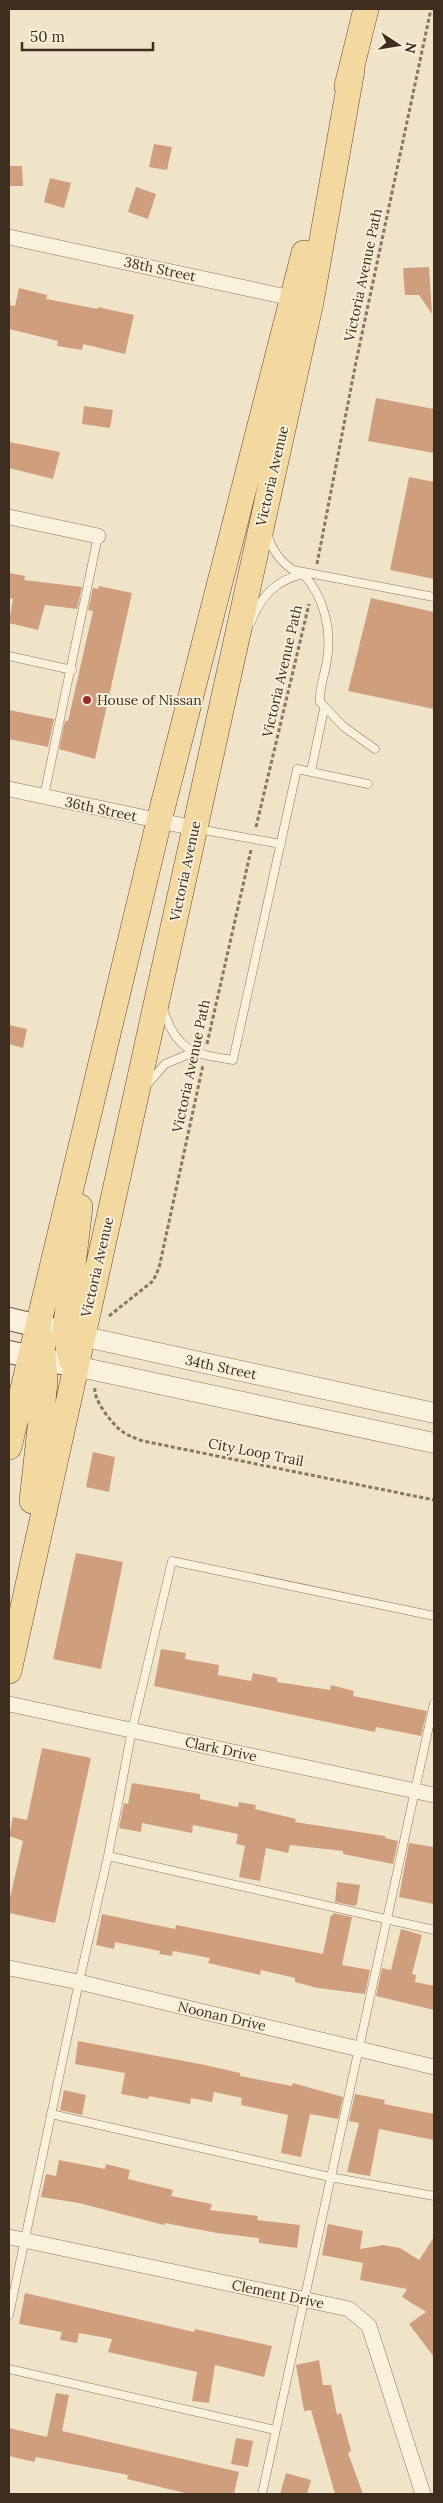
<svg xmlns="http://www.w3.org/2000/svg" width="443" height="2503" font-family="Lora,serif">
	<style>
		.building { fill: #cf9f7d }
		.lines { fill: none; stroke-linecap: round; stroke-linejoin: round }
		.service-casing { stroke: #8d765c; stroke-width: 9 }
		.minor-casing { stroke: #8d765c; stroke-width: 16 }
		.tertiary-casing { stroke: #8d765c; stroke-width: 21 }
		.secondary-casing { stroke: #6f573f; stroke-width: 24 }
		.primary-casing { stroke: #5b4430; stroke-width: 26 }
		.path { stroke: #8d765c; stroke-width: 3; stroke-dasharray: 4 2.5; stroke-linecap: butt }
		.service { stroke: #faf1dc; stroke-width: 8 }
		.minor { stroke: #faf1dc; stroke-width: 15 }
		.tertiary { stroke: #faf1dc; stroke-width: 20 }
		.secondary { stroke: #faf1dc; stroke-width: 22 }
		.primary { stroke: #f3d9a0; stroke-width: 25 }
		.poi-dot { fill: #9e2a2b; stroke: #f7eed8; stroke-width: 2 }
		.labels { text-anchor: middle; stroke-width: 4; stroke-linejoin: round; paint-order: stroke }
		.street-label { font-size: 14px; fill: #3d2e20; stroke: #f7eed8 }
		.poi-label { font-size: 14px; fill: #3d2e20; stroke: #f7eed8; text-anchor: start }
	</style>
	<rect width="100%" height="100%" fill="#f0e4c8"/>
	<path class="building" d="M154,144l18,3 -5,23 -18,-3z
		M9,166h13l1,20h-14z
		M50,178l21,5 -7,25 -20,-6z
		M136,187l20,7 -8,25 -20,-7z
		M429,267l3,47 -13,-19h-14l-2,-27z
		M19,288l28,7 -1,4 52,10v-2l36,8 -9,39 -42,-10 -1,6 -25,-4 1,-5 -49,-12v-24l6,1z
		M376,398l58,11v44l-66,-12z
		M84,406l29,4 -3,18 -28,-4z
		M9,442l51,10 -7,27 -44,-11z
		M409,477l25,5v97l-44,-9z
		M9,573l16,3 -1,4 58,7 -5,22 -32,-4 -7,25 -29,-7 4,-24 -4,-1z
		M99,586l33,7 -37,166 -36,-10 6,-28h3l25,-110 -5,-1 5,-22 5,1z
		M371,598l63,14v97l-86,-18z
		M9,710l45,9 -6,28 -39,-8z
		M9,1025l18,4 -4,19 -14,-4z
		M93,1452l22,5 -6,35 -23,-5z
		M76,1553l47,9 -22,107 -48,-10z
		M161,1649l25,4 -1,6 34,6 -1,10 33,6 2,-8 24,5v4l53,8 1,-5 23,6 -1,5 74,15 -6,25 -45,-9 -1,5 -221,-46z
		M42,1748l49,10 -36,165 -46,-10v-11l14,-61 -14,-5 4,-19 14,3z
		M132,1783l68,11v5l38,8 1,-5 17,3 -1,4 41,10 -1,3 90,14v2l13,3 -5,23 -50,-10v-3l-53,-6 -2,8 -22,-5 -6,33 -21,-4 6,-31 -9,-2 2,-10 -45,-9 -1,8 -50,-10 -1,9 -22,-4 5,-25 4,1z
		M409,1843l25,4v57l-35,-7z
		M337,1882l23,3 -3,19 -3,2 -19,-4z
		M333,1913l19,4 -10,48 28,5 -5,24 -47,-6 -23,-6v-4l-34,-8 -1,5 -52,-12 2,-5 -37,-7 -1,5 -13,-2 1,-3 -45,-9 -1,7 -18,-4 6,-31 73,15 1,-4 147,29 8,-39 2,1z
		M401,1929l21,6 -10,39 4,1 -1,7 19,4v24l-58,-14 6,-28 9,2z
		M78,2041l127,24 35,8v3l52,10 1,-3 50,14 -5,22 -28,-5 -9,43 -20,-4 7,-38 -47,-10 1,-7 -28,-6 -2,10 -21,-4 -1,6 -41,-8 -1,3 -27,-5 4,-21 -50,-9z
		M64,2090l22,5 -4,20 -22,-5z
		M355,2094l30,6 -1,4 50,10v26l-55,-11 -9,47 -23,-4 12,-49 -10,-2z
		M59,2160l46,9 1,-5 24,6 -2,9 45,11 -2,6 41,8 -2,6 48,6 -1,4 43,5 -3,23 -38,-5v-5l-42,-5 -52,-10 -1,2 -85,-22 -38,-6 5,-23 10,2z
		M328,2224l35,7 -3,18 23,-4 17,3 19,12 15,-23v120l-25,-33 17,-12 -24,-15 5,-8 -47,-9 3,-17 -41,-8z
		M25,2293l169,39 1,-3 77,17 -8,31 -49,-12 -6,38 -17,-2 5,-29 -89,-20 4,-13 -33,-6 -2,10 -17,-3 2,-8 -43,-8z
		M319,2360l4,25h8l6,30 4,-2 10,38 -3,2 15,41h-28l-24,-84 -7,1 -8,-46z
		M56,2393l13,2 -7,36 177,41 -5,22h-45l-62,-15 1,-4 -92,-18 -2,5 -25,-6v-28l38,9z
		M236,2438l17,3 -5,26 -17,-3z
		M286,2473l25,7 -4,14h-27z"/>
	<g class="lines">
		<defs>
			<path id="service" d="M268,535c3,14 13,27 25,35l141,27
				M303,574c21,22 29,56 24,86 -2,14 -8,28 -7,42l24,25 31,22
				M251,622c10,-26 25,-42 52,-48
				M9,656l63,14
				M311,771l13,-62
				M44,796l54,-260
				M198,829l83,15
				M163,1009c13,42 30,45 70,51l64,-291 71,15
				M146,1086l19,-22 29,-12
				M434,1616l-262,-55 -40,169 -24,126 326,74
				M51,2114l279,63 104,19
				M9,2315l70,-333 29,-126
				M9,2369l266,61
				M262,2494l172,-791"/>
			<path id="minor" d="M9,237l292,63
				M9,517l89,19
				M9,789l185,39
				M9,1704l425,91
				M9,1968l70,14 355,85
				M9,2237l340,72 20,17 54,168"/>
			<path id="tertiary" d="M81,1336l353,77
				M75,1366l359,77"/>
			<path id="secondary" d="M9,1319l72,17
				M9,1352l66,14"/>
			<path id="primary" d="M347,86l19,-77
				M71,1360l-6,-28 15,-125
				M9,1447l150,-626 145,-568
				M32,1501l13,-119 -3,-43
				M9,1671l302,-1369 41,-232"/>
		</defs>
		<use href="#service" class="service-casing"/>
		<use href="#minor" class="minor-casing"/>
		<use href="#tertiary" class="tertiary-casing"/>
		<use href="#secondary" class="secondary-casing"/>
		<use href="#primary" class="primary-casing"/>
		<path class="path" d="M317,564l39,-202 75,-353
			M256,827l53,-223
			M207,1044l44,-194
			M109,1316l44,-35 6,-13 44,-203
			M95,1388c-2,12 17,35 25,42 7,5 14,8 23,11l291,59"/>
		<use href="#service" class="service"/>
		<use href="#minor" class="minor"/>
		<use href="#tertiary" class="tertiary"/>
		<use href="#secondary" class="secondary"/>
		<use href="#primary" class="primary"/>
	</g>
	<circle class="poi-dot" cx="87" cy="700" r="5"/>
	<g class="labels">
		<g class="street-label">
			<text transform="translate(160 269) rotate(12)" y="5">38th Street</text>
			<text transform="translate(363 275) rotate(-78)" y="5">Victoria Avenue Path</text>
			<text transform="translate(272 476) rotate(-77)" y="5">Victoria Avenue</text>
			<text transform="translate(282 671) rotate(-77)" y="5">Victoria Avenue Path</text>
			<text transform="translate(101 809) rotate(12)" y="5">36th Street</text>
			<text transform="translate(185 871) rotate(-78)" y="5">Victoria Avenue</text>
			<text transform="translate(191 1066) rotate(-78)" y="5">Victoria Avenue Path</text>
			<text transform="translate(97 1267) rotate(-77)" y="5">Victoria Avenue</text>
			<text transform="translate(221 1367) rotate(12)" y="5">34th Street</text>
			<text transform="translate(256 1452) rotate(11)" y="5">City Loop Trail</text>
			<text transform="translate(221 1749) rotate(12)" y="5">Clark Drive</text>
			<text transform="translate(222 2016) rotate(13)" y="5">Noonan Drive</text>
			<text transform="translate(278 2294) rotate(12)" y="5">Clement Drive</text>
		</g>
		<g class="poi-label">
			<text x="97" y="705">House of Nissan</text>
		</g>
	</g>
	<rect width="443" height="2503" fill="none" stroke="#3d2e20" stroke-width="20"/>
	<g transform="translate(398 45) rotate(102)" stroke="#f7eed8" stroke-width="4" paint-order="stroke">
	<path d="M0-4L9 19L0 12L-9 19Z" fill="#3d2e20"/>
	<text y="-8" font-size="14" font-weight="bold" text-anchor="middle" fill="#3d2e20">N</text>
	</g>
	<path d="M22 42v8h131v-8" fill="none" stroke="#3d2e20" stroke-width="2.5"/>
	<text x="30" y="42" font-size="15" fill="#3d2e20" stroke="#f7eed8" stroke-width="4" paint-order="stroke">50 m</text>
</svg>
